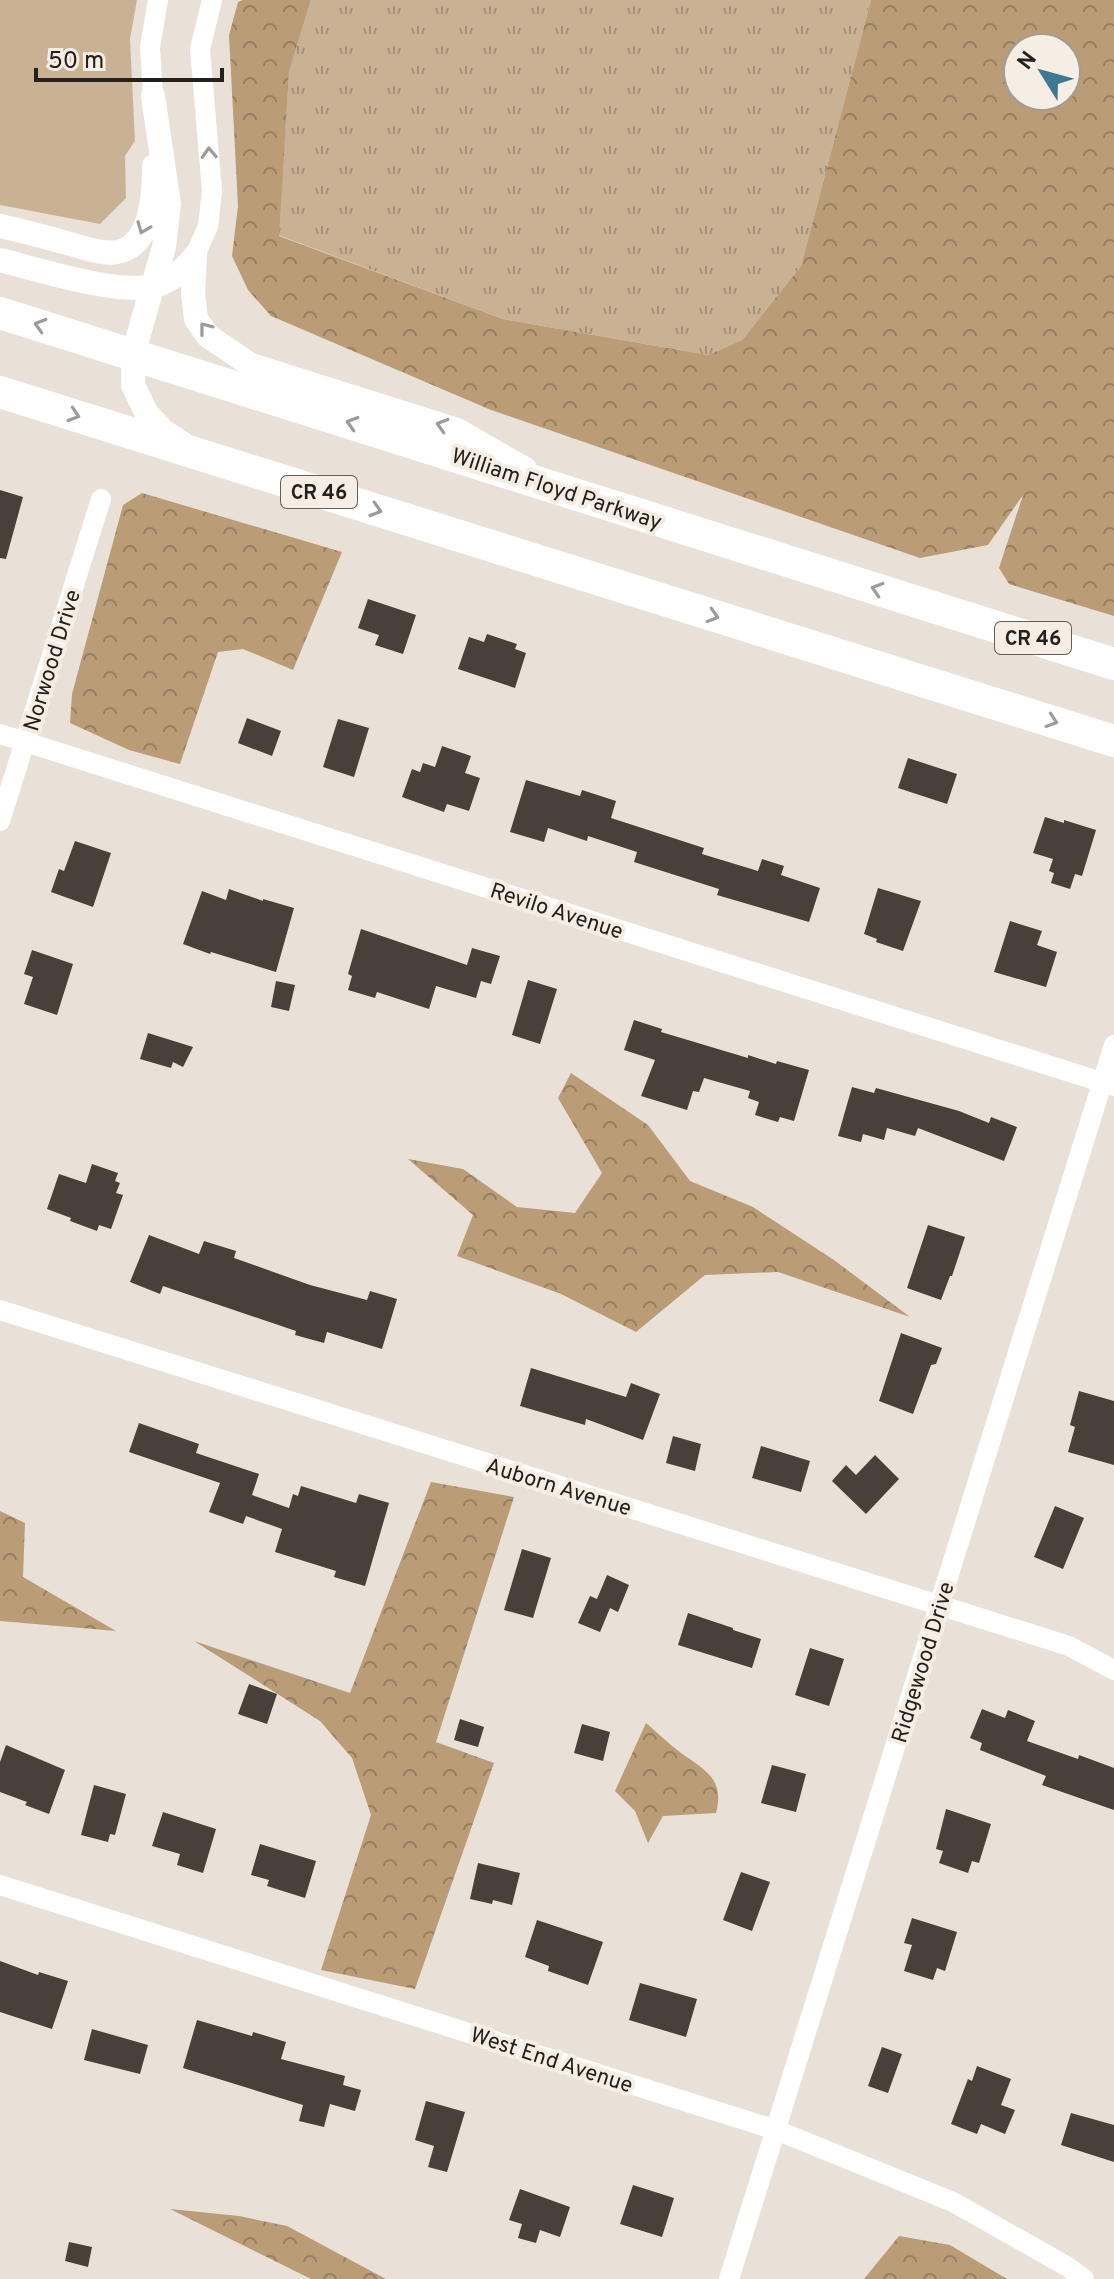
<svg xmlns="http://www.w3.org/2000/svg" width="1114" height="2279" font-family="Overpass,sans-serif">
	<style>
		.grass { fill: url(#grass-tufts) }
		.forest { fill: url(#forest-crowns); fill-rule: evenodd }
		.park { fill: #c9b294 }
		.building { fill: #474139 }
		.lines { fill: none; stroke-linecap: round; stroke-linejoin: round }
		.minor { stroke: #fff; stroke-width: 20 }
		.tertiary { stroke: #fff; stroke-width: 24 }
		.trunk { stroke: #fff; stroke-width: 32 }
		.oneway { stroke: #9c9b99 }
		.labels { text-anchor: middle; stroke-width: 8; stroke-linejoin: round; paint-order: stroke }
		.shield { fill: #f6eee4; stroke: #635e59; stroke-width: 2 }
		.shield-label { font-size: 20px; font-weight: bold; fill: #24211d }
		.street-label { font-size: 22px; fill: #24211d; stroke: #f6eee4 }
	</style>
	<defs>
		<pattern id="grass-tufts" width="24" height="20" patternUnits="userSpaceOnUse" patternTransform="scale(2)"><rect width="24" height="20" fill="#c9b294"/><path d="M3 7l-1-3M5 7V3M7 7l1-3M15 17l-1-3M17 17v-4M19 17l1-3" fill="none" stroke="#a39078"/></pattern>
		<pattern id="forest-crowns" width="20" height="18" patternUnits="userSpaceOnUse" patternTransform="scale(2)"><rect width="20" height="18" fill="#ba9c76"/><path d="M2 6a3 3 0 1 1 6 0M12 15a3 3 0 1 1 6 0" fill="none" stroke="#977f60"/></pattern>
	</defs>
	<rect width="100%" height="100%" fill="#e9e1d7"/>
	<path class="grass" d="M311,0h560l-70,266 -59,74 -34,15 -205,-36 -225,-84 11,-163z"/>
	<path class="forest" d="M243,0h68l-22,72 -10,164 224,83 205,36 34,-15 59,-74 70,-266h243v616l-105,-32 -10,-16 24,-73 -35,50 -68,13 -429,-148 -220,-94 -23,-26 -16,-34 6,-50 -9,-171 9,-33zM1018,48h48v48h-48z
		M142,493l200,59 -49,118 -50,-21 -25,3 -38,112 -51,-14 -59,-27 2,-29 51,-189z
		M571,1073l77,52 42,56 63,26 81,53 76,57 -132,-45 -73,3 -69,57 -75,-38 -104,-38 16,-41 -65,-56 55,10 54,38 58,6 27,-40 -44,-75z
		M431,1482l83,15 -78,245 58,21 -79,226 -94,-19 50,-155 -19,-57 -32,-37 -126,-80 156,52z
		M0,1511l25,12 -2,54 93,54 -116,-10z
		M646,1723c12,10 23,21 35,30 24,17 44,26 35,60l-53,3 -15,27 -13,-32 -20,-20z
		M170,2209l69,7 48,10 99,53h-75z
		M899,2236l51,9 57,34h-143z"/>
	<path class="park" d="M0,0h137l-7,39 5,102 -10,15 1,42 -26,26 -100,-19z"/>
	<path class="building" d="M0,490l23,7 -17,62 -6,-1z
		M368,599l48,16 -13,39 -28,-9 4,-10 -21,-7z
		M487,634l30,10 -2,5 11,4 -11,35 -57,-19 11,-32 15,5z
		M247,718l34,13 -9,25 -34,-13z
		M338,719l31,9 -15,49 -31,-10z
		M442,746l29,10 -6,17 15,5 -11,33 -22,-7 -3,8 -42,-15 10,-28 8,3 3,-9 12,4z
		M908,758l49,16 -10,30 -49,-16z
		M526,780l54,16 2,-6 34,11 -5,17 93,30 -2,6 56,17 4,-12 22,7 -3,9 39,13 -11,34 -92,-27 2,-6 -85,-27 3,-10 -49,-16 -1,5 -39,-13 -4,14 -34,-10z
		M1045,817l19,6v-3l32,10 -14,46 -7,-2 -5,15 -19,-6 3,-10 -5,-2 4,-12 -20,-6z
		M75,841l36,12 -18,54 -42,-15 8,-23 5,2z
		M878,888l43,13 -18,50 -27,-9 1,-3 -13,-5z
		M229,889l34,12v-2l31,9 -18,64 -65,-20 -1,2 -27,-10 19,-53 24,9z
		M1010,921l32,10 -5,14 20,7 -11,35 -52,-15z
		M361,929l106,36 5,-17 28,8 -9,28 -10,-3 -5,17 -40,-12 -7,23 -52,-17 -2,6 -27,-8 4,-14 -4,-2z
		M32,950l41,14 -16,51 -33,-11 9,-27 -9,-3z
		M528,980l29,9 -17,55 -28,-9z
		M276,981l19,4 -6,26 -18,-4z
		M634,1020l28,9 -1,3 87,26v-3l28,9 1,-3 32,9 -15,51 -14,-4 -2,5 -23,-7 4,-13 -11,-4 2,-7 -46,-13 -5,14 -6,-1 -6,19 -46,-14 14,-36 -31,-10z
		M148,1033l45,14 -10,20 -10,-5 -2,6 -31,-9z
		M852,1087l22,6 2,-5 83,23 30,12 2,-6 26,10 -13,34 -86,-33 -3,8 -28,-8 -3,12 -21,-6 -2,8 -23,-6z
		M92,1164l26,9 -3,8 5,2 -4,10 7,2 -12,34 -12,-4 -2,6 -27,-10 1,-3 -24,-9 12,-35 27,9z
		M928,1225l37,12 -13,39h-2l-9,24 -34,-12z
		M149,1235l50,19 5,-13 32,10 -2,7 76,27 57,15 3,-9 27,8 -15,50 -55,-17 -3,11 -29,-8 1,-4 -133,-45 -3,8 -30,-12z
		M901,1333l41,15 -6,16 -5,1 -18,49 -34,-13z
		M531,1368l95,29 5,-14 29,11 -17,46 -57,-21 -1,6 -65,-19z
		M1079,1391l35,10v64l-46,-13 7,-25 -5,-2z
		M139,1423l60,21 -3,9 63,21 -7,21 37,13 4,-14 5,2 3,-10 55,17 3,-9 30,9 -24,83 -31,-9 2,-6 -61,-19 7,-23 -36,-13 -3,8 -34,-12 11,-29 -91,-31z
		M673,1436l28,8 -6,27 -29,-8z
		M761,1446l49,15 -9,31 -49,-14z
		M875,1455l24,24 -33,35 -34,-33 14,-16 10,10z
		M1055,1506l29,12 -21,51 -29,-12z
		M522,1549l29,9 -18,60 -29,-8z
		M607,1575l22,10 -11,27 -8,-4 -10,24 -22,-9 12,-27 7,3z
		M688,1613l45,15v2l28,9 -9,29 -74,-23z
		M810,1648l34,11 -15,47 -34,-11z
		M249,1684l28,10 -10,30 -29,-10z
		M982,1709l23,9 3,-8 27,11 -8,20 51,18 1,-4 35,13v42l-72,-25 4,-9 -66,-26 2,-7 -12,-5z
		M460,1719l24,8 -6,20 -24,-7z
		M582,1724l28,8 -7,29 -29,-8z
		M6,1745l59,25 -16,44 -24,-9 2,-3 -27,-10v-30z
		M772,1765l34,9 -10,38 -35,-9z
		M94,1785l32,9 -11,41 -5,-1 -2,8 -27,-7z
		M946,1809l45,15 -12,39 -7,-2 -4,12 -29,-10 4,-12 -7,-2z
		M163,1812l53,17 -13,44 -26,-8 3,-11 -28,-8z
		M260,1844l56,17 -11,37 -38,-12 2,-6 -18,-5z
		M478,1863l42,10 -8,32 -19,-5 -1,4 -22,-5z
		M741,1872l29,10 -18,49 -29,-11z
		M912,1918l45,14 -12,39 -8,-3 -4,12 -29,-9 8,-26 -8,-2z
		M537,1920l66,22 -15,43 -40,-14 1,-5 -24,-9z
		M0,1961l38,14 1,-3 29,9 -16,48 -52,-17z
		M640,1983l57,16 -11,38 -57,-17z
		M197,2020l55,16 1,-4 33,10 -5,17 64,17 -2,9 18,5 -6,21 -25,-7 -6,23 -25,-6 4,-16 -120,-37z
		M92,2029l56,16 -8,29 -56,-14z
		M882,2047l20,7 -14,39 -20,-7z
		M977,2066l34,13 -10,26 14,5 -10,24 -24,-10 -4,10 -26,-10 17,-45 4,2z
		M426,2101l39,11 -18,60 -19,-5 6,-21 -19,-6z
		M1071,2113l43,12v37l-53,-17z
		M633,2185l41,13 -12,39 -42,-13z
		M520,2189l50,18 -10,30 -20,-7 -4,13 -18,-5 4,-14 -13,-4z
		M69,2242l23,5 -4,20 -23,-6z"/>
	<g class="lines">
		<path class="minor" d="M153,96l-3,-49 8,-47
			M195,256l13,-30 4,-35 -12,-142 12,-49
			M0,734l1114,352
			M0,821l101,-322
			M0,1310l1069,336 45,24
			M0,1885l776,245 177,72 115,65 16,12
			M729,2279l385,-1234"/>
		<path class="tertiary" d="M153,96l16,108 -5,43 -31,107v31l13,27 16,18 21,14
			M0,226c22,5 45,11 67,17 15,4 35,12 50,9 35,-6 37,-58 37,-86
			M195,256l-2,37 3,26 12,17 43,29 206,65 68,39
			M0,260c40,10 117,35 155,26 15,-4 31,-18 40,-30"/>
		<path class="trunk" d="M0,313l1114,351
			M0,392l1114,349"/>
	</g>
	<defs><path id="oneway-chevron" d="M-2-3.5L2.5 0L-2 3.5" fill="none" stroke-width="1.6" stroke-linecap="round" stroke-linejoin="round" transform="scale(2)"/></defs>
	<g class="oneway">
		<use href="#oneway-chevron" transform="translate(209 153) rotate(-93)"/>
		<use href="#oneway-chevron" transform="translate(143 228) rotate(112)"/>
		<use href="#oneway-chevron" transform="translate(40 325) rotate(-163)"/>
		<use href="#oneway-chevron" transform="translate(205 328) rotate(-128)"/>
		<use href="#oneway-chevron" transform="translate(74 415) rotate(18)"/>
		<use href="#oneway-chevron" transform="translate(352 423) rotate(-163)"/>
		<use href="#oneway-chevron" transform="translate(442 425) rotate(-163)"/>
		<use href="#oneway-chevron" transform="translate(376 510) rotate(17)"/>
		<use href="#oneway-chevron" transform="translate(877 589) rotate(-163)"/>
		<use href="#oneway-chevron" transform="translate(713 616) rotate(17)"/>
		<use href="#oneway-chevron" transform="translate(1052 721) rotate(18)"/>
	</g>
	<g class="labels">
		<g class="shield">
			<rect x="281" y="476" width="76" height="32" rx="6"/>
			<rect x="995" y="622" width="76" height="32" rx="6"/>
		</g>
		<g class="shield-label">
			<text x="319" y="499">CR 46</text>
			<text x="1033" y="645">CR 46</text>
		</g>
		<g class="street-label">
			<text transform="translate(557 488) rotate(18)" y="8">William Floyd Parkway</text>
			<text transform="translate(51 660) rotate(-73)" y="8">Norwood Drive</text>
			<text transform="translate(557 910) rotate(18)" y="8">Revilo Avenue</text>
			<text transform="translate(559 1486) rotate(17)" y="8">Auborn Avenue</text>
			<text transform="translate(922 1662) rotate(-73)" y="8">Ridgewood Drive</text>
			<text transform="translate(552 2059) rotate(18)" y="8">West End Avenue</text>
		</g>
	</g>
	<g transform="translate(1042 72) rotate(307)"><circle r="38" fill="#f6eee4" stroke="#a29c94" stroke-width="2"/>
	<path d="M0-6L14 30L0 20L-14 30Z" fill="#3e7891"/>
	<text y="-12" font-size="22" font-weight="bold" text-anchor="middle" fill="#24211d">N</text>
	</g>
	<path d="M36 68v12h186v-12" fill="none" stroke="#24211d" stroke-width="4"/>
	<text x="48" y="68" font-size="24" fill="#24211d" stroke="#f6eee4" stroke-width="6" paint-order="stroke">50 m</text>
</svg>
